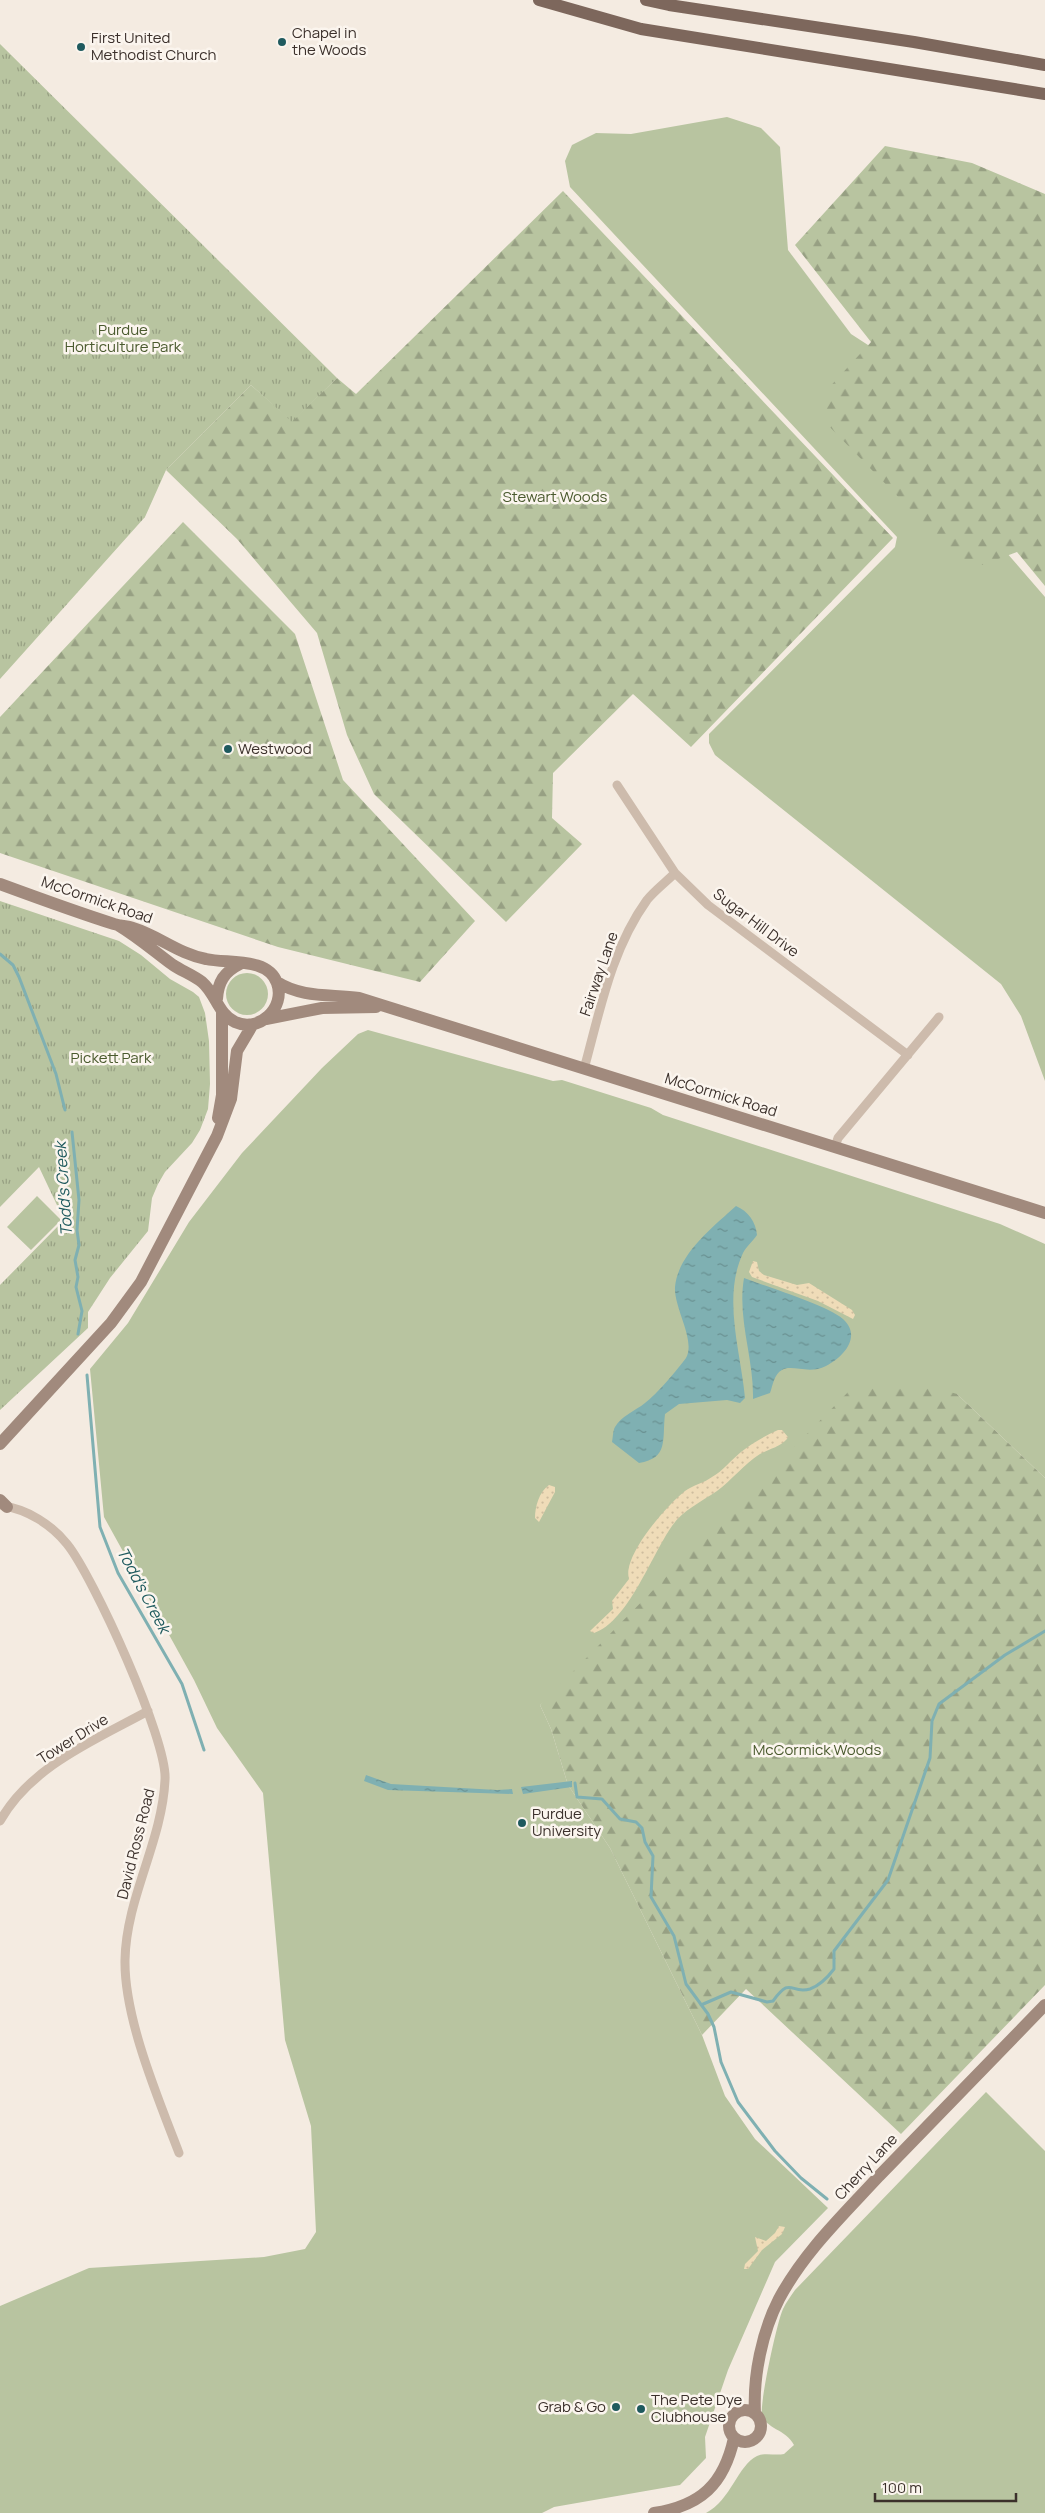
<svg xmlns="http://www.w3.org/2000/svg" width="1045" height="2513" font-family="Manrope,sans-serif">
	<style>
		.green { fill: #b8c4a0 }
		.forest { fill: url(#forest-firs) }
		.sand { fill: url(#sand-dots) }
		.park { fill: url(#park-tufts) }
		.water { fill: url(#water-ripples) }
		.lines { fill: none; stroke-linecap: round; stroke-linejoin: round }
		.stream { stroke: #7fb0b2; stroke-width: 3 }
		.street { stroke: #cdbbac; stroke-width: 9 }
		.secondary { stroke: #a18a7d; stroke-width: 12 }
		.primary { stroke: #7d675c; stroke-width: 12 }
		.poi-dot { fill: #1f5a5e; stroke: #fbf5ee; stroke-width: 2 }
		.labels { text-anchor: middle; stroke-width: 5; stroke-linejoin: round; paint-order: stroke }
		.poi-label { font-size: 15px; fill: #3b302b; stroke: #fbf5ee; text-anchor: start }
		.park-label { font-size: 15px; fill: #4a5a2e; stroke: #fbf5ee }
		.street-label { font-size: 15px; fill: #3b302b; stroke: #fbf5ee }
		.water-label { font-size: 16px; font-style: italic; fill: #1f5a5e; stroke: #fbf5ee }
	</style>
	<defs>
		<pattern id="forest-firs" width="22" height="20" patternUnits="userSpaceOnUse" patternTransform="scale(1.25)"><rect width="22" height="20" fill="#b8c4a0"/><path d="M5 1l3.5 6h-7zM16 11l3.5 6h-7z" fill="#97a083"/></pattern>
		<pattern id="sand-dots" width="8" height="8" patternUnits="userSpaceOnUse" patternTransform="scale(1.25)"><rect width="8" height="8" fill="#efdcb8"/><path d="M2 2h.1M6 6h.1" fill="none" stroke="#cebd9e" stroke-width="1.8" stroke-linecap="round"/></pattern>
		<pattern id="park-tufts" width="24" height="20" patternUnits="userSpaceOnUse" patternTransform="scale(1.25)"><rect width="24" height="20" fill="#b8c4a0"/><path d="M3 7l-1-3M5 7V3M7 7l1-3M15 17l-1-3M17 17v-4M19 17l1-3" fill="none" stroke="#97a083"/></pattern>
		<pattern id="water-ripples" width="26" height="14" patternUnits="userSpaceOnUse" patternTransform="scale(1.25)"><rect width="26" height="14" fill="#7fb0b2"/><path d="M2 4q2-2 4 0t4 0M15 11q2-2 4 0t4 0" fill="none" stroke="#699091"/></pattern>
	</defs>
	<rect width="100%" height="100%" fill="#f4ebe1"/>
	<path class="green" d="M727,117l34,11 19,19 8,103 63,84 34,22 121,196 39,45v484l-24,-65 -20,-32 -286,-229 -6,-12v-9l186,-187 2,-10 -327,-350 -5,-26 7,-16 24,-12 35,1z
		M226 994a21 21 0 1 1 42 0a21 21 0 1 1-42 0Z
		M368,1030l185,51 9,-1 89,28 12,7 337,109 45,20v234l-88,-84 -417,311 11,24 17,56 42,63 92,187 23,61 30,43 73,69 -53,54 -47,108 -23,67 1,21 -26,27 -126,22 -12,6h-542v-207l89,-38 175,-11 41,-8 11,-17 -5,-106 -26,-86 -22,-247 -46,-65 -23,-48 -90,-163 -14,-148 38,-46 61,-101 53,-69 80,-85 36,-34z
		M37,1196l24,24 -30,30 -24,-23z
		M986,2092l59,59v362h-339c25,-13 32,-48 51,-57 9,-4 18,0 27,-2l10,-9c-8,-16 -29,-16 -32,-31 -2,-13 15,-92 21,-105 3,-7 8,-13 12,-19z"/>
	<path class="forest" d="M885,146l87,17 73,31v392l-28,-34 -35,13 -25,-8 -136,-139 4,-26 46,-50 -76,-97z
		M563,191l330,347 -202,209 -58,-53 -80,79 -1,45 30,26 -76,78 -132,-128 -27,-59 -30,-102 -80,-94 -71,-69 85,-85 41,36 45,-43 19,16z
		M183,522l112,112 48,146 132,141 -55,61 -142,-35 -278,-94v-136z
		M925,1385l32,9 88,84v507l-144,149 -155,-145 -44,46 -92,-187 -42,-63 -17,-56 -11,-24 314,-319z"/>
	<path class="sand" d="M753,1261l4,1 2,9 5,4 33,10 12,-2 43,27 3,5 -2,4 -35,-18 -66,-24 -3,-5z
		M778,1430h4l6,7 -1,2c-7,8 -18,10 -27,15 -16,10 -28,26 -43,37 -16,11 -34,19 -45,35 -20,28 -44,96 -78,107l-4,-2 23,-22 -1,-8 17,-22c-7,-23 38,-74 56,-88 8,-6 19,-8 27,-14 11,-6 19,-17 29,-25 11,-9 24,-16 37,-22z
		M549,1485l6,2v5l-16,30 -4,-4c0,-11 4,-26 14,-33z
		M779,2226l6,1 -3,7 -20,16 -14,19h-4l1,-5 13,-13 -3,-14 11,4 9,-8z"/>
	<path class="park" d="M0,44l337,334 -45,44 -41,-37 -85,85 -21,47 -145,162z
		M0,901l119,40 22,14 29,24 23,13 6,5 6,16 4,28 1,43 -2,25 -8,21 -8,13 -27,29 -7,12 -6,14 -4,33 -38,47 -22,34v16l-88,82v-125l64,-65 -25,-53 -39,40z"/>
	<path class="water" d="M736,1206c12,5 20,16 21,29 -4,6 -11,12 -14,18 -21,45 -2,99 2,145l-5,5 -13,-3 -48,4 -14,10c-3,26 4,44 -26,49l-27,-21c1,-5 1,-12 3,-15 6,-11 20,-16 30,-24 11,-8 33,-34 41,-45 10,-18 -12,-49 -11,-71 3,-33 38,-60 61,-81z
		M744,1278c23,9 83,27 99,41 19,17 1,38 -17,47 -17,9 -34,-2 -44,4 -8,4 -9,15 -12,23l-17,6c1,-41 -16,-80 -9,-121z
		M366,1775l25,9 106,6 15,-1 1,5 -125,-4 -24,-9z
		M572,1781v6l-49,7 -2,-7z"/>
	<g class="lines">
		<path class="stream" d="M0,954l13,11 6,12 37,97 9,36
			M72,1132l7,68 -2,30 2,15 -4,15 3,17 -2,10 6,24 -4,23
			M87,1375l13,152 18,46 64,111 22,66
			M575,1783l2,14 25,2 18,20 16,3 6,6 3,14 8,14 -2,41 23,39 12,48 22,30 6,13 7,35 17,40 37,49 26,27 26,21
			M701,2005l30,-13 36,10 6,-1c19,-26 17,-6 37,-12 11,-4 18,-12 24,-20v-18l54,-71 42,-122 2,-37 7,-17 66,-49 40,-24"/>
		<path class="street" d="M617,785l58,88 33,32 200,150
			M584,1069c16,-58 27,-119 63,-169 8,-10 19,-18 28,-27
			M835,1147l3,-9 101,-121
			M3,1506c24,3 49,19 64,38 26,32 101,197 98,236 -3,62 -39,118 -40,180 -1,58 33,138 54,193
			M0,1821c31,-55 95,-81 148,-110"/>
		<path class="secondary" d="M0,884c38,14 76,28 114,40 7,2 13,2 19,4 26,8 46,26 73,31 22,5 62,-2 71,24 9,25 -18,50 -42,39 -17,-8 -19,-28 -33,-40 -9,-7 -20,-11 -29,-17 -19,-14 -35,-28 -55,-40
			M277,982c25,16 54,12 82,16l686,215
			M217,999c1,-17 7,-27 23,-35
			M266,1019l56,-11 54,-1
			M218,1118l4,-23v-83
			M0,1444l111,-121 30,-41 76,-146 14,-37 6,-48 16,-27
			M0,1500l7,7
			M729 2426a16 16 0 1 1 32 0a16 16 0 1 1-32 0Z
			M755,2413c-2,-37 7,-81 24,-114 25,-47 64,-84 100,-123 55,-57 111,-114 166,-171
			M654,2513c47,-7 70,-29 80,-75"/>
		<path class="primary" d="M539,0l102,29 404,65
			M646,0l23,5 245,37 131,23"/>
	</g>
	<g class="poi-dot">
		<circle cx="282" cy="42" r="5"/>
		<circle cx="81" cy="47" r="5"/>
		<circle cx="228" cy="749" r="5"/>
		<circle cx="522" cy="1823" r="5"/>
		<circle cx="616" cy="2407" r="5"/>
		<circle cx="641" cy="2409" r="5"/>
	</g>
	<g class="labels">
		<g class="poi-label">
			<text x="292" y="38">Chapel in<tspan x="292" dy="17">the Woods</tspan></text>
			<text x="91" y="43">First United<tspan x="91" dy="17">Methodist Church</tspan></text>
			<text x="238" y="754">Westwood</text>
			<text x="532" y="1819">Purdue<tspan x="532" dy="17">University</tspan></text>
			<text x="651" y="2405">The Pete Dye<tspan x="651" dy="17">Clubhouse</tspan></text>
			<text x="606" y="2412" text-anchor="end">Grab &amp; Go</text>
		</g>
		<g class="park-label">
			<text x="123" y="335">Purdue<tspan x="123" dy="17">Horticulture Park</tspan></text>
			<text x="555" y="502">Stewart Woods</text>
			<text x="111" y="1063">Pickett Park</text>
			<text x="817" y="1755">McCormick Woods</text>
		</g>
		<g class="street-label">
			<text transform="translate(97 900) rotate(19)" y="5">McCormick Road</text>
			<text transform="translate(756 923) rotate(37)" y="5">Sugar Hill Drive</text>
			<text transform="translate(599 974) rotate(-71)" y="5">Fairway Lane</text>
			<text transform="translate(721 1095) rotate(17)" y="5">McCormick Road</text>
			<text transform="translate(73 1739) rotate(-32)" y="5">Tower Drive</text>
			<text transform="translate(136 1844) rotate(-76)" y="5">David Ross Road</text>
			<text transform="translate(866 2167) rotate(-47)" y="5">Cherry Lane</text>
		</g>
		<g class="water-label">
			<text transform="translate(63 1189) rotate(-94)" y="6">Todd's Creek</text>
			<text transform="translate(144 1590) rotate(62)" y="6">Todd's Creek</text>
		</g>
	</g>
	<path d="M875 2493v8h141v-8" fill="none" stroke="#3b302b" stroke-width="2.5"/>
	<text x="882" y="2493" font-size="15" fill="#3b302b" stroke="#fbf5ee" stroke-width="4" paint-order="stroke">100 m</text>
</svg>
